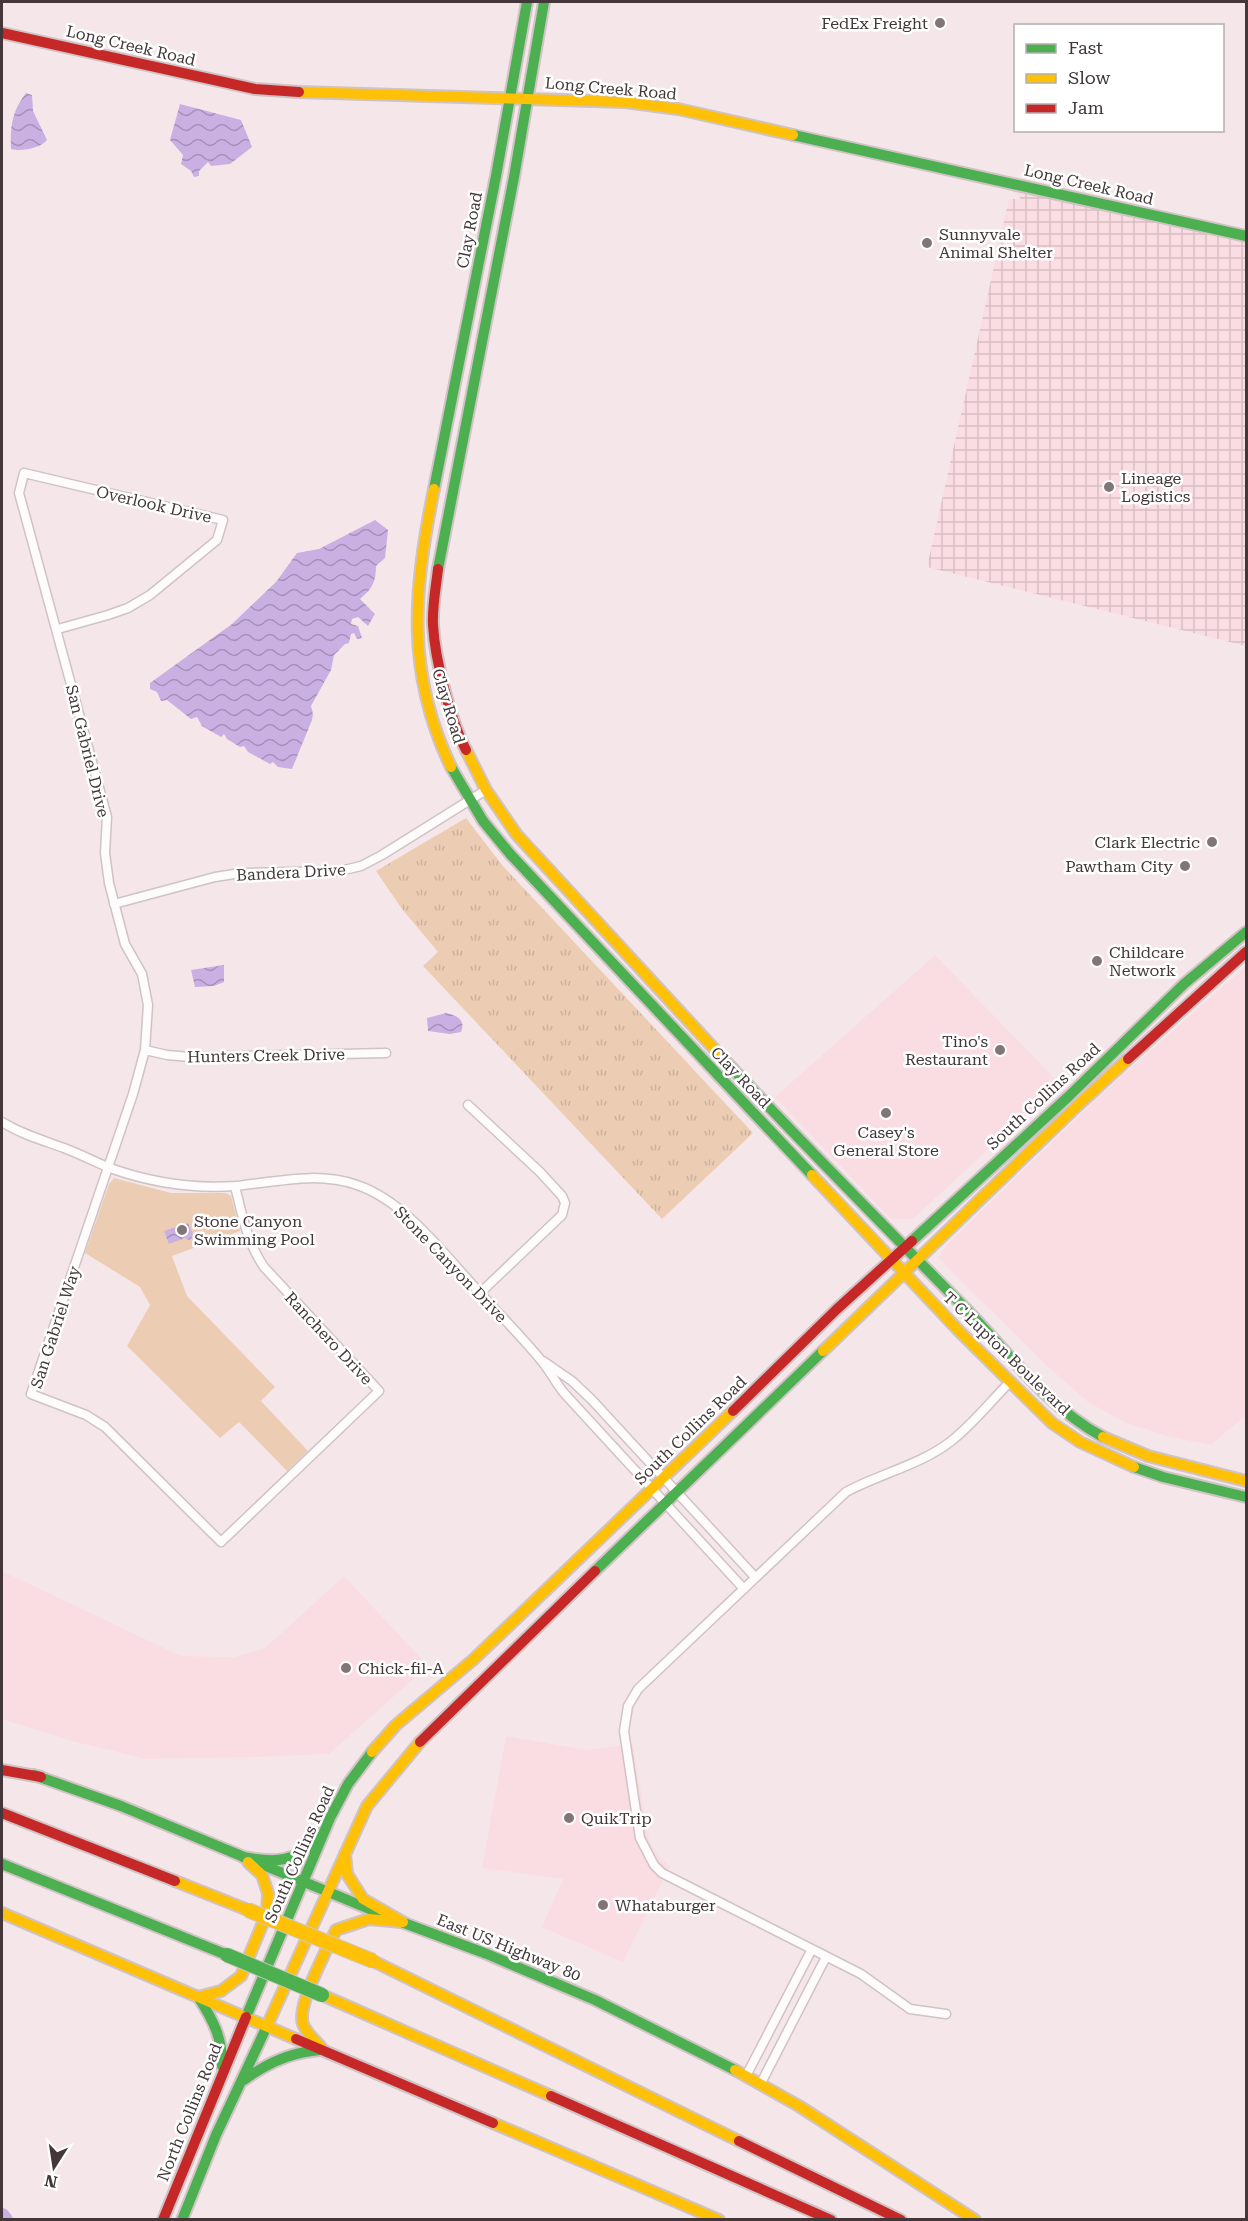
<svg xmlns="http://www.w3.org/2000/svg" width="1248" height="2221" font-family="'Roboto Serif',serif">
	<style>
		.built { fill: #fadde2 }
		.industrial { fill: url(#industrial-grid) }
		.grass { fill: url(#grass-tufts) }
		.green { fill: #eccdb4 }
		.water { fill: url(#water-waves) }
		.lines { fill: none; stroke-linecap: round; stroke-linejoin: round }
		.river { stroke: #caafe3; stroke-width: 16 }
		.street-casing { stroke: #cfc3c5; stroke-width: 11 }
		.fast-casing { stroke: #cfc3c5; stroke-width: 14 }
		.slow-casing { stroke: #cfc3c5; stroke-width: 14 }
		.jam-casing { stroke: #cfc3c5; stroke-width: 14 }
		.street { stroke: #fefbfc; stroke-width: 8 }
		.fast { stroke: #4caf50; stroke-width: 10 }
		.slow { stroke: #ffc107; stroke-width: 10 }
		.jam { stroke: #c62828; stroke-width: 10 }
		.fast-bridge-casing { stroke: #cec7c8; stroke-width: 16; stroke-linecap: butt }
		.slow-bridge-casing { stroke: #cec7c8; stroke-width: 16; stroke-linecap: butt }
		.fast-bridge { stroke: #4caf50; stroke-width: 14 }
		.slow-bridge { stroke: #ffc107; stroke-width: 14 }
		.poi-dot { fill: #817577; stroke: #fff; stroke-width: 2 }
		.labels { text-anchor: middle; stroke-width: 5; stroke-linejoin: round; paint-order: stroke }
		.poi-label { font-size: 16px; fill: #433739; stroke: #fff; text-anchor: start }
		.street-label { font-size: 16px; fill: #433739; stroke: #fff }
	</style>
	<defs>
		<pattern id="industrial-grid" width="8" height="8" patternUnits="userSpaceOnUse" patternTransform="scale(1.5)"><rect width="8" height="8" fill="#fadde2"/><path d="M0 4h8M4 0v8" fill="none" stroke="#d8bec3"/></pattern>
		<pattern id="grass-tufts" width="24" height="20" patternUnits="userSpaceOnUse" patternTransform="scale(1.5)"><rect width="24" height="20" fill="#eccdb4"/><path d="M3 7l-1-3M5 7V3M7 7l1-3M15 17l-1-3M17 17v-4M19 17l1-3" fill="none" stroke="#ccb19c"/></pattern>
		<pattern id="water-waves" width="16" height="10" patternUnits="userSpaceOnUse" patternTransform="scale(1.5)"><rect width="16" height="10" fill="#caafe3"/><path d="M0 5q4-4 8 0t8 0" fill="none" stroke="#a68fb9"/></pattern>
	</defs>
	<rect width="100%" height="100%" fill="#f5e7e9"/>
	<path class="built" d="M935,955l124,128 -146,136h-22l-116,-122z
		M1246,966v449l-35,30 -40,-8 -45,-14 -38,-21 -42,-37 -108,-107 8,-12 152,-149z
		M2,1571l179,85 53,1 31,-9 79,-72 84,90 -99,88 -74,3 -109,2 -74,-18 -70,-22z
		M506,1736l80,14 47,-6 16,96 9,16 12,10 -47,96 -81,-35 21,-48 -81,-11z"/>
	<path class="industrial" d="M1011,189l235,49v408l-319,-79 82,-368h12z"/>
	<path class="grass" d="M466,818l36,47 251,268 -91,86 -239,-253 15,-14 -36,-43 -26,-38z"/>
	<path class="green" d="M114,1178l57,15h55l5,3 9,35 -68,25 15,40 88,91 -14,14 47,50 -21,20 -48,-49 -19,16 -93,-92 23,-41 -10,-18 -55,-34 24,-69z"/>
	<path class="water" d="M26,93l6,2 1,16 14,29c-6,8 -26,12 -36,9 -1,-22 1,-38 15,-56z
		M180,104l61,16 11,27 -22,17 -19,2 -3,-4 -9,9v5l-5,1 -3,-6 -10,-7 2,-9 -13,-15z
		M375,520l13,10 -3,28 -9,8c0,16 -4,23 -16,33l15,15 -7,12 -10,-9 -6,2 -1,5 7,2 4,12 -5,1 -3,-6 -3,1 -2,9 -4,1 -11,11 -3,15 -20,36 2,8 -1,6 -20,49 -14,-2 -5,-5 -3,2 -22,-12 -4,-6 -4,1 -13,-8 -3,-5 -3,3 -19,-11 -5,-9 -6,2 -24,-19 -6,1 -4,-9 -7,-3v-6l82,-59 44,-42 21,-29 22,-4z
		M224,965v17l-10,4 -19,1 -4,-17z
		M446,1013c11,2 20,7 15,19l-11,2 -22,-3 -1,-13z
		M188,1223l5,11 -1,4 -3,2 -4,-2 -16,6 -5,-13z"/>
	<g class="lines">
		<path class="river" d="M2,2216l3,4"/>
		<defs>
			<path id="street" d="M58,629l50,-14 20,-7 22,-13 67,-55 6,-20 -199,-47 -5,20 88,324 -2,36 4,30 16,61 17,30 6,31 -3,45 -12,44 -102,300 55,21 19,12 116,115 158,-151 -115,-124c-17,-25 -22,-52 -29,-81
				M114,904l101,-27 26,-4 99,-2 21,-5 21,-11 104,-65
				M145,1050l22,5 23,2 196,-4
				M468,1105l72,67 22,24 3,7 -3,12 -82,78
				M2,1122c19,12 40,18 62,26 16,6 31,14 46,20 42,15 81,21 125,18 41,-4 82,-15 122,-1 48,16 88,70 122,107 20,22 42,44 61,67 9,10 15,23 24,34l180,196
				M543,1361l29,20 20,19 163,177
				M946,2014l-36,-5 -49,-35 -199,-101 -8,-8 -14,-27 -16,-107 4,-25 10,-17 208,-197c33,-18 74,-27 104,-50 22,-17 40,-40 59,-59
				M746,2076l66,-127
				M760,2085l66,-128"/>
			<path id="fast" d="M793,135l453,101
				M434,489l62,-313 31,-174
				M438,569l76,-392 30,-175
				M451,767l32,54 28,34 301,320
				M718,1053c80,86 163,170 246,254 45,46 82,99 139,130
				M912,1241l157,-145 115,-112 62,-52
				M1134,1467l29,10 83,20
				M595,1571l228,-220
				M34,1775l87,31 258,107
				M243,1857c32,6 53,6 75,-20
				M2,1864l225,91
				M396,1920l91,34 108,46 140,70
				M199,1998c14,22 24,41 23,68
				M246,2017l84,-199 18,-34 24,-32
				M244,2080c23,-17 47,-28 76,-30
				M182,2220l34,-85 51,-109"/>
			<path id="slow" d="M299,92l326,10 53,7 115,26
				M434,489c-20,100 -29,182 17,278
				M466,750l20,40 31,45 201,218
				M812,1175l148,157 92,91 28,19 54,25
				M823,1351l254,-245 51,-47
				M1103,1437l45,19 98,25
				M372,1752l24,-27 78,-66 259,-248
				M345,1854l2,20 16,25 40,23
				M175,1881l73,29
				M2,1913l294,126
				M373,1961l366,180
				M322,1995l229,101
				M198,1997l23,-6 20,-15 26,-63 1,-20 -6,-18 -14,-13
				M267,2026l100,-220 53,-64
				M321,2047c-6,-7 -15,-14 -18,-23 -7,-18 24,-75 33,-94l33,-11 32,3
				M735,2070l64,36 176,114
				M493,2123l226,97"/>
			<path id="jam" d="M2,33l253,56 44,3
				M438,569c-2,18 -6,38 -5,56 2,35 17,94 33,125
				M1128,1059l118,-107
				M733,1411l104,-102 75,-68
				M420,1742l175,-171
				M2,1770l39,7
				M2,1813l173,68
				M296,2039l197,84
				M551,2096l280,124
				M739,2141l162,79
				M163,2220l83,-203"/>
		</defs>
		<use href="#street" class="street-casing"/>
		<use href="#fast" class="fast-casing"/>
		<use href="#slow" class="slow-casing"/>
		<use href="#jam" class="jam-casing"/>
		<use href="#street" class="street"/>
		<use href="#fast" class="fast"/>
		<use href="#slow" class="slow"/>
		<use href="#jam" class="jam"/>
		<defs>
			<path id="fast-bridge" d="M227,1955l95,40"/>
			<path id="slow-bridge" d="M248,1910l125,51"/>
		</defs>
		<use href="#fast-bridge" class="fast-bridge-casing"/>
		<use href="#slow-bridge" class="slow-bridge-casing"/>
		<use href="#fast-bridge" class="fast-bridge"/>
		<use href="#slow-bridge" class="slow-bridge"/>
	</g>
	<g class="poi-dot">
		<circle cx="940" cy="23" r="6"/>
		<circle cx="927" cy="243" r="6"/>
		<circle cx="1109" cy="487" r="6"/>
		<circle cx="1212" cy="842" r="6"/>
		<circle cx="1185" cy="866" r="6"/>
		<circle cx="1097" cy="961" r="6"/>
		<circle cx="1000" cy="1050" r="6"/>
		<circle cx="886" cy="1113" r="6"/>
		<circle cx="182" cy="1230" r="6"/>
		<circle cx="346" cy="1668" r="6"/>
		<circle cx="569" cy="1818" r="6"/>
		<circle cx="603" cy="1905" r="6"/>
	</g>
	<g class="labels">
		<g class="poi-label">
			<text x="928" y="29" text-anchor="end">FedEx Freight</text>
			<text x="939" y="240">Sunnyvale<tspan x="939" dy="18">Animal Shelter</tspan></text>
			<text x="1121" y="484">Lineage<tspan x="1121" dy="18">Logistics</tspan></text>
			<text x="1200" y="848" text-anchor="end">Clark Electric</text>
			<text x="1173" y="872" text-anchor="end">Pawtham City</text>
			<text x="1109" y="958">Childcare<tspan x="1109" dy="18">Network</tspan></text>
			<text x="988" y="1047" text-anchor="end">Tino's<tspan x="988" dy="18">Restaurant</tspan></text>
			<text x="886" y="1138" text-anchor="middle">Casey's<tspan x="886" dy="18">General Store</tspan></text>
			<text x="194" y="1227">Stone Canyon<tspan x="194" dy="18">Swimming Pool</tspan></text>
			<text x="358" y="1674">Chick-fil-A</text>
			<text x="581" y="1824">QuikTrip</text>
			<text x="615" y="1911">Whataburger</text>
		</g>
		<g class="street-label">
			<text transform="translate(131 45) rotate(13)" y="6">Long Creek Road</text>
			<text transform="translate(611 88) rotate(5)" y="6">Long Creek Road</text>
			<text transform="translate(1089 184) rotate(13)" y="6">Long Creek Road</text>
			<text transform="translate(469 230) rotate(-79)" y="6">Clay Road</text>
			<text transform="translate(154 504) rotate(13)" y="6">Overlook Drive</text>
			<text transform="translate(449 706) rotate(73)" y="6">Clay Road</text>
			<text transform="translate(88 751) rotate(76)" y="6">San Gabriel Drive</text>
			<text transform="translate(291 872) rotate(-3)" y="6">Bandera Drive</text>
			<text transform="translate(266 1055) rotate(-1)" y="6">Hunters Creek Drive</text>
			<text transform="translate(741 1077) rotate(46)" y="6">Clay Road</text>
			<text transform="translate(1043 1096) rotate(-43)" y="6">South Collins Road</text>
			<text transform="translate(451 1264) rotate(46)" y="6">Stone Canyon Drive</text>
			<text transform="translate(55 1327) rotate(-72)" y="6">San Gabriel Way</text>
			<text transform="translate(329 1338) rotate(47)" y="6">Ranchero Drive</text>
			<text transform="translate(1007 1353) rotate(44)" y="6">T C Lupton Boulevard</text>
			<text transform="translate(690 1430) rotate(-44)" y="6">South Collins Road</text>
			<text transform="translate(299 1854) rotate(-66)" y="6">South Collins Road</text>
			<text transform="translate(509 1947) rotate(22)" y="6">East US Highway 80</text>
			<text transform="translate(189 2112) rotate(-68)" y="6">North Collins Road</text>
		</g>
	</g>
	<rect width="1248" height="2221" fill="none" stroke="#433739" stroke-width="6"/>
	<rect x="1014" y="24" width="210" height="108" fill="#ffffff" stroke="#b4afb0" stroke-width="1.5"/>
	<rect x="1026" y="44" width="30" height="9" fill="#4caf50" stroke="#b4afb0" stroke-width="1.5"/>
	<text x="1068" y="54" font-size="18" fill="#433739">Fast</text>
	<rect x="1026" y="74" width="30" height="9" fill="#ffc107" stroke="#b4afb0" stroke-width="1.5"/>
	<text x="1068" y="84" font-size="18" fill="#433739">Slow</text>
	<rect x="1026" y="104" width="30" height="9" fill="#c62828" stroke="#b4afb0" stroke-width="1.5"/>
	<text x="1068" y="114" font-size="18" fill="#433739">Jam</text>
	<g transform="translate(54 2167) rotate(192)" stroke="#ffffff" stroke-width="4.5" paint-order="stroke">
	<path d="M0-4.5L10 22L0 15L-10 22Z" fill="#433739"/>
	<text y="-9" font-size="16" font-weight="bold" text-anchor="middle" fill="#433739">N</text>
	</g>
</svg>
